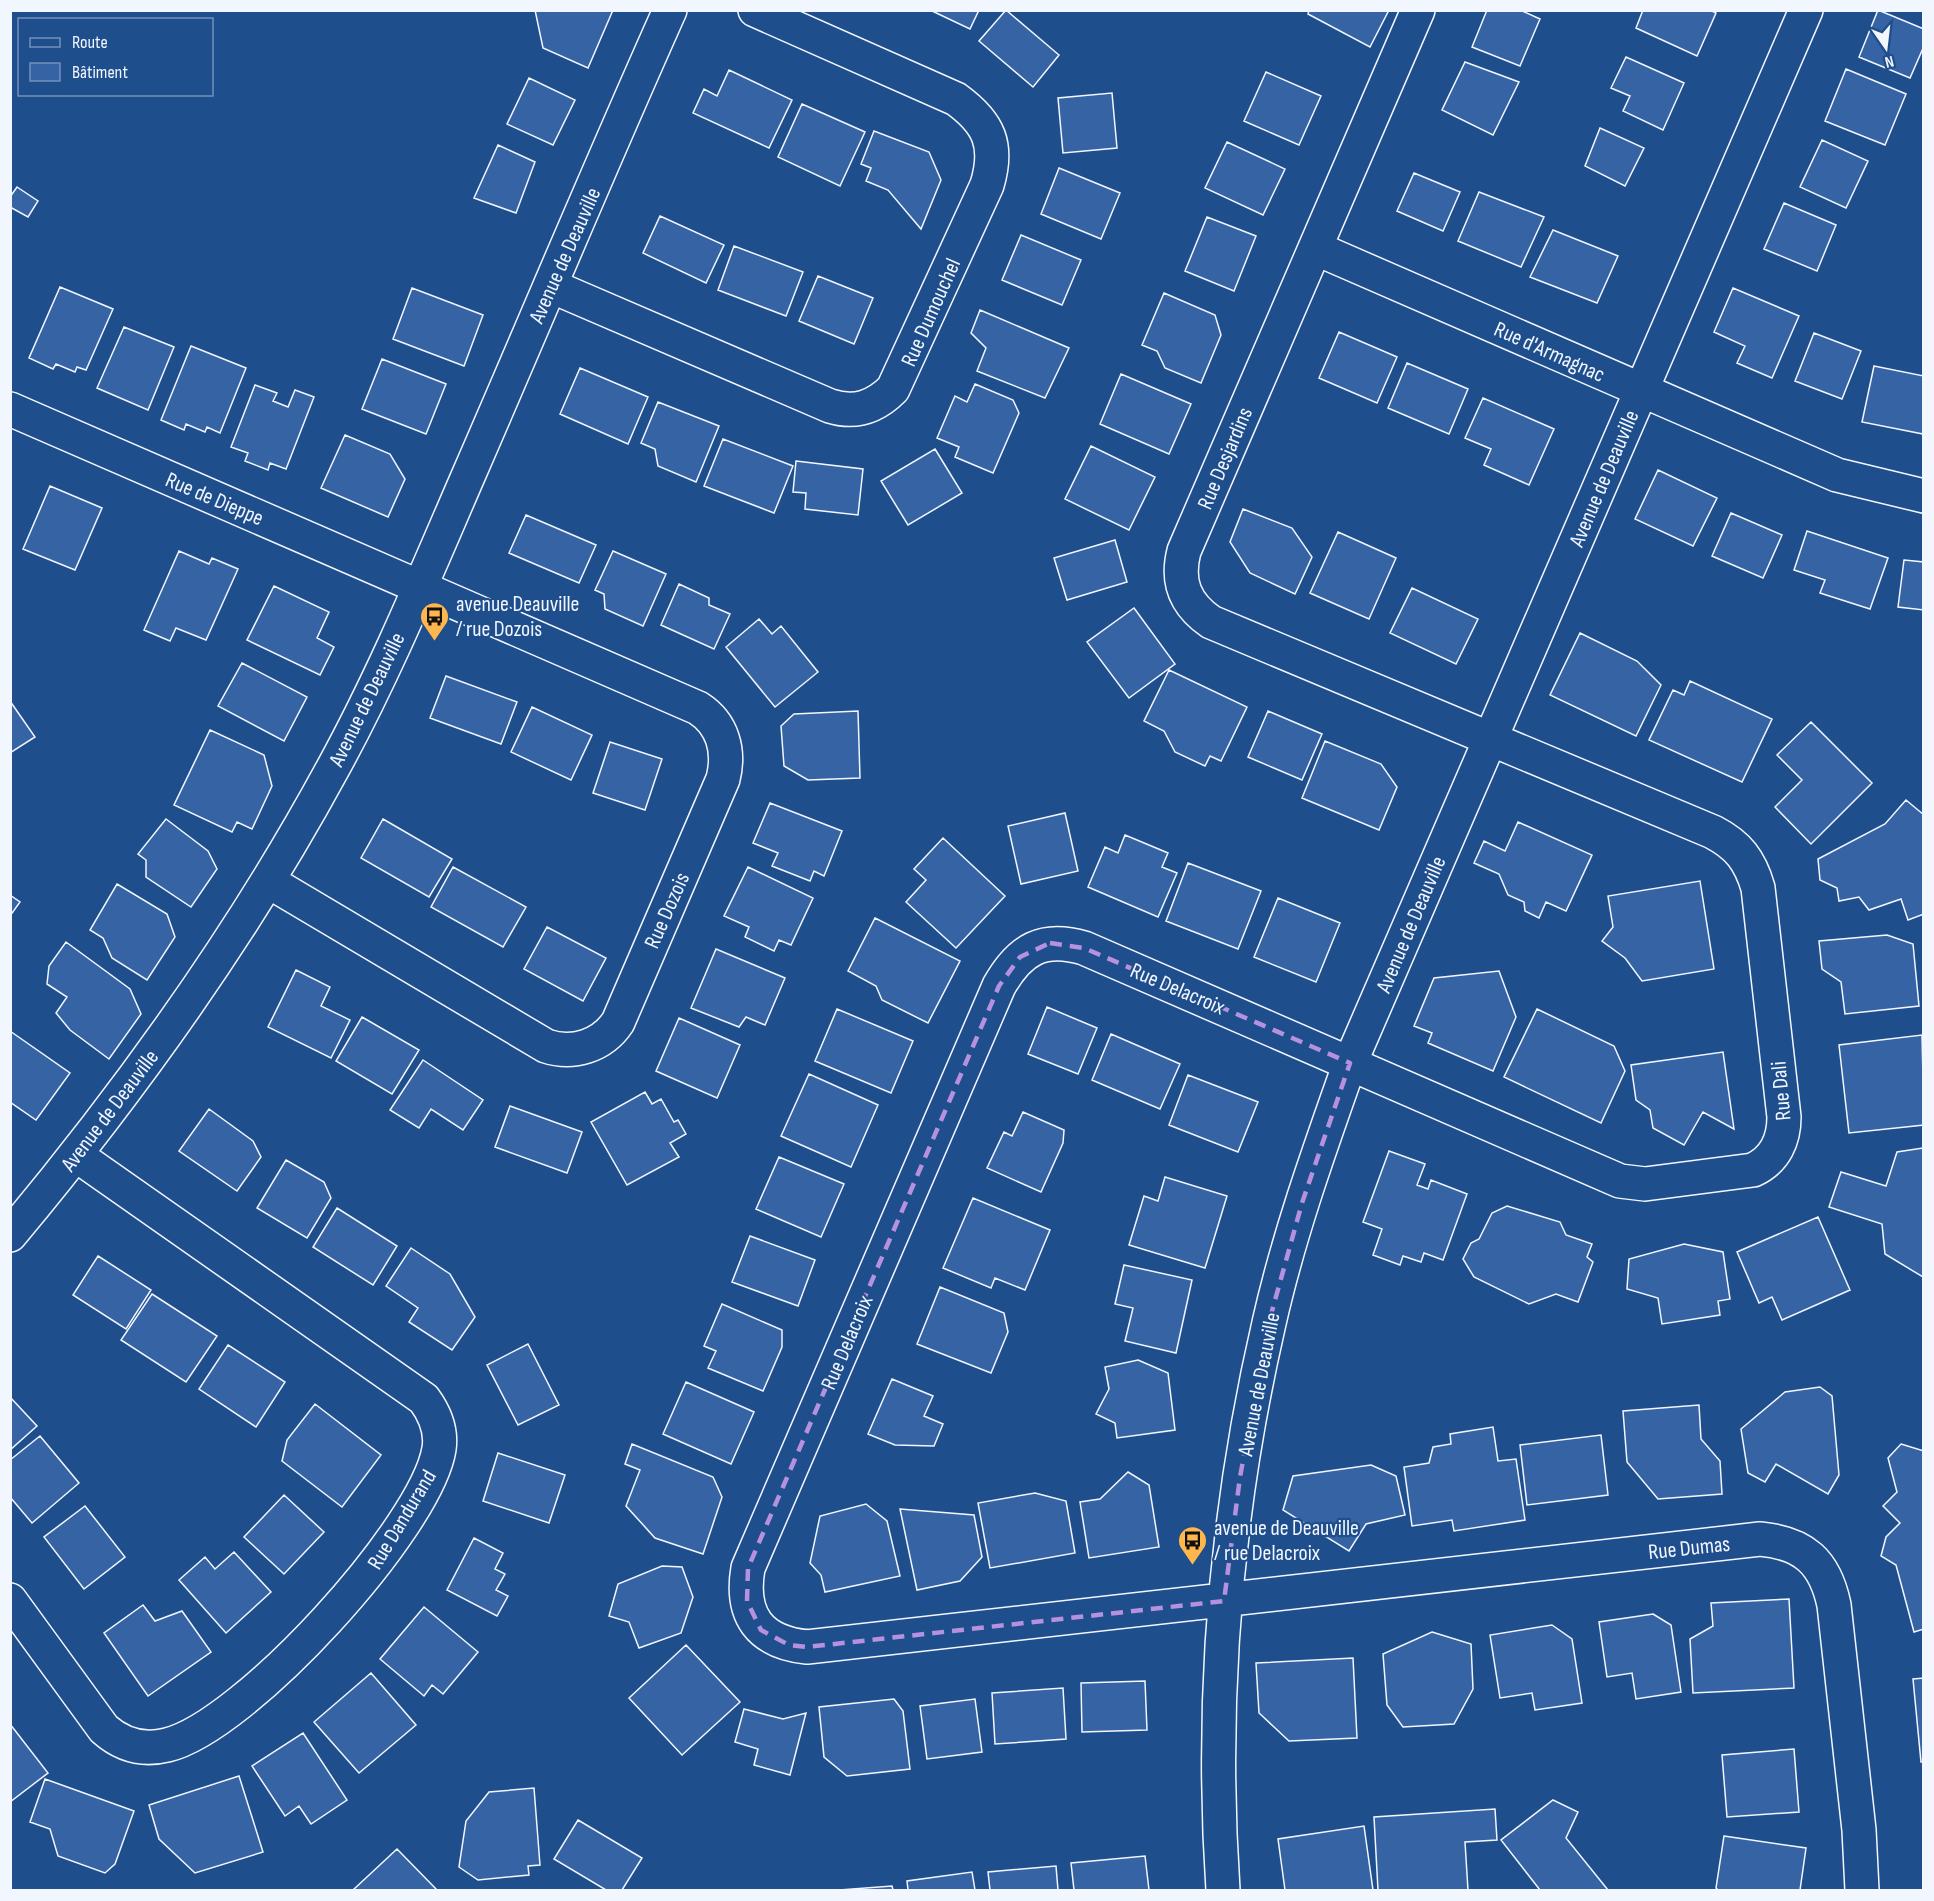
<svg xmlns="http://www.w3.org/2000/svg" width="1934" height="1901" font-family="'Sofia Sans Condensed',sans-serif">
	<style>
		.building { fill: #3563a3; stroke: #f2f6ff; stroke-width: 1.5 }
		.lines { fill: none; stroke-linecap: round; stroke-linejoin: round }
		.minor-casing { stroke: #f2f6ff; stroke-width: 36 }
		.minor { stroke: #1f4e8c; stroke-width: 33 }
		.marked { fill: none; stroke: #b691df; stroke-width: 4.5; stroke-dasharray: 12 8; stroke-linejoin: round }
		.labels { text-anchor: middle; stroke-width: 4.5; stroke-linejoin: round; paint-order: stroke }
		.street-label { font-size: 22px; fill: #f2f6ff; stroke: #1f4e8c }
		.poi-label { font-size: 22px; fill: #f2f6ff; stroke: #1f4e8c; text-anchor: start }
	</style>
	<rect width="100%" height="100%" fill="#1f4e8c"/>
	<path class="building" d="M535,10h78l-25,58 -45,-20z
		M930,10h49l-9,19z
		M1006,10l53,45 -26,32 -54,-46z
		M1309,10h80l-19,37 -62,-33z
		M1487,10h33l20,9 -20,47 -48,-19z
		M1643,10h67l6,3 -19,43 -61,-28z
		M1878,10l46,19v17l-14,32 -51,-21z
		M1626,57l58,26 -21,47 -40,-19 7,-15 -19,-8z
		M1465,62l54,20 -26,53 -51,-25z
		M1846,69l60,25 -21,51 -60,-24z
		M729,70l63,30 -23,48 -76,-35 11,-24 13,7z
		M1266,72l55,24 -22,49 -55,-24z
		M529,78l46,22 -22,45 -46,-21z
		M1112,93l5,55 -54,5 -5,-55z
		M802,104l63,28 -25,54 -62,-29z
		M1600,128l44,20 -19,38 -40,-20z
		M874,131l55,21 12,28 -20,49 -33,-39 -22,-9 5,-13 -10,-4z
		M1822,140l46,21 -22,47 -46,-21z
		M1227,142l58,27 -22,46 -58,-27z
		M498,145l37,17 -19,51 -42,-15z
		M1059,168l61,25 -19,46 -60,-25z
		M1414,173l46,19 -17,39 -46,-20z
		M17,187l21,14 -10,16 -18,-10v-10z
		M1479,192l65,25 -23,50 -63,-26z
		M1784,203l52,22 -19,46 -53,-22z
		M660,216l64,29 -18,38 -63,-30z
		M1207,217l49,19 -22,55 -49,-20z
		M1553,230l65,26 -21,47 -67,-26z
		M1021,235l60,25 -19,45 -60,-25z
		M734,246l69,26 -17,44 -68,-26z
		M818,276l55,22 -19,46 -55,-23z
		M60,287l53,22 -27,61 -9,-3 -2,5 -19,-8 -3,5 -24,-11z
		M412,288l71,27 -19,51 -71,-27z
		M1733,288l66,28 -27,62 -35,-15 8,-17 -31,-14z
		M1164,293l51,22 6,20 -20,48 -36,-15 -8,-17 -15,-6z
		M980,310l89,38 -24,50 -68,-27 9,-23 -15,-15z
		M124,327l50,20 -26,63 -51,-22z
		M1339,332l58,25 -20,46 -58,-25z
		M1814,333l47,18 -19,48 -47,-18z
		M191,346l55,22 -26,65 -13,-6 -2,5 -19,-8 -2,6 -23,-10z
		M382,359l64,25 -20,50 -64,-25z
		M1407,363l61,26 -19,45 -61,-26z
		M1874,366l50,10 -1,58 -61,-12z
		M580,368l68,29 -20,47 -68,-30z
		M1121,374l70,30 -22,50 -69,-30z
		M975,384l38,16 6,13 -26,60 -38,-16 4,-10 -22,-9 18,-42 12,6z
		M255,385l22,8 -4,8 15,6 7,-17 19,7 -28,72 -16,-6 -2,7 -23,-9 3,-8 -17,-6z
		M1483,398l71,31 -25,56 -45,-20 7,-16 -26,-11z
		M658,402l61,24 -23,56 -38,-16 -3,-17 -14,-6z
		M345,435l45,19 15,25 -17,38 -67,-29z
		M723,439l70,27 -19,47 -70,-27z
		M1091,446l64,31 -26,53 -64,-31z
		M935,449l27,44 -54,32 -27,-44z
		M796,461l67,8 -5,46 -53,-6 1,-16 -13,-1z
		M1658,470l59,28 -24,48 -58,-27z
		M50,486l52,22 -27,62 -52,-21z
		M1243,509l49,19 20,29 -17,37 -45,-21 -20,-31z
		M1731,513l51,22 -19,43 -51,-22z
		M526,515l70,30 -17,38 -70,-30z
		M1807,531l81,27 -18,51 -50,-16 5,-13 -31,-10z
		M1338,532l58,26 -27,61 -59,-26z
		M1115,540l12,42 -60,18 -13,-42z
		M179,551l30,13 3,-6 26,11 -32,71 -30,-12 -6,13 -26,-11z
		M613,551l53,23 -23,52 -38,-17 -1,-15 -9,-4z
		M1904,560l20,2v48l-26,-3z
		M679,584l30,14v7l21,9 -16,35 -53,-24z
		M274,586l55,26 -12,26 17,9 -14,28 -73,-35z
		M1412,588l66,31 -22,45 -66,-31z
		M1134,608l41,56 -46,34 -42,-56z
		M759,619l13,15 9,-8 37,46 -43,35 -49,-60z
		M1580,633l57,28 24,24 -25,51 -86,-41z
		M242,663l65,34 -23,44 -66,-35z
		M1169,670l78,37 -26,54 -11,-5 -5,10 -30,-14 -11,-21 -20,-10z
		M446,676l71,26 -16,42 -71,-26z
		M1690,681l82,38 -30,63 -93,-42 24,-50 11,5z
		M10,701l25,36 -25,16z
		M532,707l60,28 -21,45 -60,-28z
		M858,711l2,67 -52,2 -24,-14 -3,-40 13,-12z
		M1268,711l54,23 -20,46 -54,-23z
		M1811,722l61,61 -61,61 -36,-37 27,-27 -25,-25z
		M210,730l54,25 8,31 -20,43 -15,-7 -5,10 -58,-27z
		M1325,741l56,23 16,23 -18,43 -77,-32z
		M610,742l52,17 -17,51 -52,-17z
		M1906,800l18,15v99l-16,6 -7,-21 -32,11 -10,-13 -20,4 -2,-13 -17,-8 -2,-21 67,-35z
		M770,803l72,28 -18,45 -10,-5 -4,10 -38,-15 6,-13 -25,-10z
		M1065,813l13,58 -57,13 -13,-58z
		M166,819l42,32 9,18 -26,38 -45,-30v-17l-8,-6z
		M383,819l69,40 -23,38 -68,-39z
		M1518,822l74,33 -26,56 -20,-9 -7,16 -14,-7 -1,-9 -16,-7 -9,-21 -25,-11 10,-22 21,10z
		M1125,835l43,18 -6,14 15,6 -19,44 -70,-30 17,-40 13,6z
		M943,838l62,58 -49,52 -50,-46 20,-22 -12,-11z
		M1188,863l73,28 -23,58 -72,-28z
		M453,867l73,40 -23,40 -72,-40z
		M748,867l65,31 -22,47 -12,-5 -5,11 -29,-14 4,-10 -25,-11z
		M1700,881l14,88 -72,12 -17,-23 -23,-17 11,-14 -5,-31z
		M117,884l50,30 8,23 -28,43 -35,-22 -9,-20 -13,-8z
		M10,895l10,7 -10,14z
		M1278,898l62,25 -24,59 -62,-25z
		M875,918l85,43 -32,62 -46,-23 -6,-14 -28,-15z
		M547,927l59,31 -23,43 -59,-32z
		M1887,935l26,9 6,62 -74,8 -4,-32 -19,-13 -3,-28z
		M66,942l64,47 11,25 -32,45 -39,-29 -14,-17 11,-16 -20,-13 2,-18z
		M716,949l69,29 -20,47 -19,-8 -7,10 -48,-19z
		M296,970l34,17 -9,19 29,14 -19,38 -63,-31z
		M1499,971l17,46 -23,54 -65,-28 4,-10 -18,-7 20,-48z
		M1047,1007l50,21 -19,46 -50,-20z
		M837,1009l76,32 -22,52 -76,-32z
		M1537,1009l77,37 11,25 -24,52 -97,-46z
		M362,1017l57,33 -27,44 -56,-33z
		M679,1018l61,27 -23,53 -61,-27z
		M10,1031l60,42 -34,47 -26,-18z
		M1111,1034l69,30 -20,45 -68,-29z
		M1922,1035l2,90 -75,8 -10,-88z
		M1723,1052l11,77 -31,-17 -19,33 -31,-17 -3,-18 -14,-10 -5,-35z
		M423,1060l60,40 -20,30 -32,-21 -12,19 -29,-18z
		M809,1074l69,31 -27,62 -70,-31z
		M1188,1075l70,27 -20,50 -69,-27z
		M645,1092l7,12 9,-5 13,23 4,-2 8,14 -16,9 9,14 -52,28 -36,-63z
		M510,1106l72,26 -15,41 -72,-26z
		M209,1109l44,32 8,16 -24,34 -58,-40z
		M1023,1112l41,18 -1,13 -22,49 -54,-24 17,-36 8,4z
		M1923,1148h1l-1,129 -38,-23 -3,-30 -53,-17 12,-35 45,14 11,-34z
		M1389,1151l36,13 -8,21 11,4 3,-9 36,14 -24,66 -19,-7 -3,9 -18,-6 -3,9 -27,-10 9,-26 -19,-7z
		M779,1157l65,27 -23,53 -65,-28z
		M286,1160l38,22 7,16 -24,40 -50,-30z
		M1165,1177l62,19 -22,72 -76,-23 15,-49 14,5z
		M973,1198l77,32 -25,60 -30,-12 -4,10 -48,-20z
		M1507,1206l53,16 6,13 26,9 -5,13 6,5 -15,40 -22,-8 -27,10 -55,-27 -11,-18 8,-16 8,-4 13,-26z
		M337,1208l60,38 -24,39 -60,-38z
		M1818,1217l32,73 -68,30 -10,-23 -13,6 -22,-51z
		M750,1236l65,24 -17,46 -66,-24z
		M1684,1244l39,8 7,47 -12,2 2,14 -58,9 -4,-26 -31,-9 2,-30z
		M411,1248l39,26 25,43 -23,33 -43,-28 9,-14 -32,-22z
		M98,1256l53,34 -25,39 -53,-34z
		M1124,1265l68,15 -16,73 -51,-12 8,-33 -18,-4z
		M940,1287l64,26 4,19 -17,41 -74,-29z
		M152,1294l65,42 -31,46 -65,-42z
		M722,1304l60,26v17l-19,44 -55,-23 8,-17 -12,-5z
		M528,1344l31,61 -41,20 -31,-60z
		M228,1345l57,37 -29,45 -57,-38z
		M1138,1360l30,13 7,57 -58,8 -2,-15 -19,-9 13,-25 -4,-22z
		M892,1379l41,17 -9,20 19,8 -9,22 -39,-1 -27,-11z
		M686,1382l68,30 -23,52 -68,-30z
		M1820,1387l12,9 7,79 -11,19 -52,-30 -11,18 -17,-9 -7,-44 44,-37z
		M10,1397l27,29 -27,24z
		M315,1404l66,51 -39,52 -60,-46 5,-21z
		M1699,1405l2,34 19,22 2,33 -64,5 -31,-37 -4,-51z
		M1493,1427l5,34 18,-2 9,61 -71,11 -2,-11 -40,6 -8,-59 25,-4 4,-16 18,-3 -1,-10z
		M1601,1435l7,60 -81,10 -7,-60z
		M40,1436l39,47 -47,40 -22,-26v-37z
		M632,1444l81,33 9,20 -19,57 -48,-16 -29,-32 14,-36 -15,-6z
		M1901,1444l23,7v178l-10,3 -18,-67 -15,-9 5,-19 14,-14 -17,-17 14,-14 -9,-34z
		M498,1453l67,22 -16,48 -66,-22z
		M1371,1465l25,11 9,39 -39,9 -17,27 -66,-41 10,-34z
		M1128,1472l21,13 10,62 -70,11 -9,-56 20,-3z
		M1035,1493l31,8 9,52 -85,15 -12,-65z
		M284,1495l40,37 -40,42 -40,-37z
		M866,1504l21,17 13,55 -75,16 -4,-17 -11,-12 10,-47z
		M85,1506l40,51 -41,32 -40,-52z
		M900,1509l74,6 8,42 -22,24 -43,9z
		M474,1538l29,15 -8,16 10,5 -9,16 12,6 -11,20 -50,-26z
		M234,1552l37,40 -45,41 -47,-53 26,-23 10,12z
		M662,1566l20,1 11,30 -12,36 -42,15 -10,-26 -20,-6 9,-32z
		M1789,1599l5,89 -101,5 -3,-54 23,-13 -2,-23z
		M143,1605l12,16 27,-10 29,41 -63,44 -44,-63z
		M424,1607l54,45 -35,42 -11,-9 -8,11 -44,-37z
		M1653,1614l18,11 10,67 -45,7 -4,-26 -25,4 -8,-55z
		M1552,1625l20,14 10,64 -47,7 -3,-17 -32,5 -10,-63z
		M1432,1632l39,12 2,45 -19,35 -51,3 -16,-22 -4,-51z
		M686,1645l54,57 -58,53 -53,-57z
		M1353,1658l4,80 -68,3 -30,-28 -3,-50z
		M371,1673l45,52 -57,48 -45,-51z
		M1924,1678v84h-3l-8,-83z
		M1145,1681l2,49 -65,2 -1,-49z
		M1063,1688l3,51 -71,5 -3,-51z
		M894,1699l9,12 7,58 -63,7 -23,-19 -5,-50z
		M975,1699l7,53 -55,7 -7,-53z
		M744,1709l39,10 23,-6 -16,62 -36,-10 4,-16 -23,-7z
		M10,1724l38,49 -38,29z
		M303,1733l44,67 -36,24 -12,-18 -14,10 -33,-50z
		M1794,1749l5,63 -72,5 -5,-62z
		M239,1776l24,76 -68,21 -36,-34 -10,-34z
		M45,1779l89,32 -19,53 -10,9 -47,-17 -8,-27 -20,-7z
		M534,1788l6,77 -12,1 1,9 -51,5 -19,-13 7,-46 23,-29z
		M1553,1800l25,12 -12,26 42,52h-68l-39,-50z
		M1495,1809l2,31 -32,2 3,48h-90l-4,-73z
		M578,1820l64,38 -20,32h-16l-52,-31z
		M1364,1826l9,64h-88l-7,-51z
		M1724,1836l82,12 -6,42h-82l-2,-2z
		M397,1849l40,41h-84z
		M1145,1856l4,34h-75l-3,-27z
		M1056,1866l2,24h-68l-2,-18z
		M972,1872l3,18h-67l-1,-9z
		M892,1886l1,4h-54z"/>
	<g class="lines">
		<defs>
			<path id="minor" d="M1418,10l-234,541c-8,31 1,53 27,71l502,210c25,13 37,28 45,56l26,229c0,23 -9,43 -31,53l-108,14 -25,-3 -536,-233c-41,-12 -64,1 -85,38l-251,582c-8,47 11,74 59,79l953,-108c44,4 65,23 74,66l25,225 3,60
				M1315,248l522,227 87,21
				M551,286l279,120c25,8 45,1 63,-17l94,-204c12,-40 2,-62 -31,-86l-201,-89
				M10,409l688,299c25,16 32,43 25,71l-105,243c-16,24 -45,33 -72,24l-278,-165
				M10,1235c122,-146 233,-301 323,-467 52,-95 93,-195 136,-294 67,-154 132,-310 201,-464
				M10,1600l94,129c18,16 39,22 63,16 77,-18 259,-217 272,-296 3,-19 -4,-35 -15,-50l-348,-244
				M1223,1890c-13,-191 3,-381 46,-567 20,-89 51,-175 81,-260l456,-1053"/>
		</defs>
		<use href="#minor" class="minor-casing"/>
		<use href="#minor" class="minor"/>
	</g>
	<path class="marked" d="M1050,943l34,5 266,115 -48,140 -33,119 -29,155 -16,124 -417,46 -18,-2 -28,-15 -14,-29 1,-33 251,-582 21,-29z"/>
	<defs>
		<symbol id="bus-pin" viewBox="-11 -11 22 30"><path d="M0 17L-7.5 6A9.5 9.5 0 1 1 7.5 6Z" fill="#ffb74d" stroke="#1f4e8c"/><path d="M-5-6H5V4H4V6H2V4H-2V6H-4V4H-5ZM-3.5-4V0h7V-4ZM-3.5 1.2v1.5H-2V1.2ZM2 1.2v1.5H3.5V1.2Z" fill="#111"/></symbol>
	</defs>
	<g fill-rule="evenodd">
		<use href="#bus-pin" x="418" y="600" width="33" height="45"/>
		<use href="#bus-pin" x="1176" y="1524" width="33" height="45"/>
	</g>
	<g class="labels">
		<g class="street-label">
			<text transform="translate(564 255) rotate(-66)" y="8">Avenue de Deauville</text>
			<text transform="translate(930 312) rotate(-66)" y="8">Rue Dumouchel</text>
			<text transform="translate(1550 351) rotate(24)" y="8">Rue d'Armagnac</text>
			<text transform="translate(1224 458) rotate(-67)" y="8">Rue Desjardins</text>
			<text transform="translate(1603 478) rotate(-67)" y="8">Avenue de Deauville</text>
			<text transform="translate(215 498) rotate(23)" y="8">Rue de Dieppe</text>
			<text transform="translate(366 699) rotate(-64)" y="8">Avenue de Deauville</text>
			<text transform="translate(666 910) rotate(-66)" y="8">Rue Dozois</text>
			<text transform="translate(1410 924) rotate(-67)" y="8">Avenue de Deauville</text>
			<text transform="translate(1178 988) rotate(23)" y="8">Rue Delacroix</text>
			<text transform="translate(1780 1091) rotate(-95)" y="8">Rue Dali</text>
			<text transform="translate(109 1110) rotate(-53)" y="8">Avenue de Deauville</text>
			<text transform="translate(846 1342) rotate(-67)" y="8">Rue Delacroix</text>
			<text transform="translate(1258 1384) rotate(-79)" y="8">Avenue de Deauville</text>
			<text transform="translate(401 1519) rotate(-59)" y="8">Rue Dandurand</text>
			<text transform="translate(1689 1547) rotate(-6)" y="8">Rue Dumas</text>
		</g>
		<g class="poi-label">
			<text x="456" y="611">avenue Deauville<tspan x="456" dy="25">/ rue Dozois</tspan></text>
			<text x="1214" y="1535">avenue de Deauville<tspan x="1214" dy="25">/ rue Delacroix</tspan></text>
		</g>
	</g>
	<rect width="1934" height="1901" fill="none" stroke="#f2f6ff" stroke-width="24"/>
	<rect x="18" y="18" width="195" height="78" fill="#1f4e8c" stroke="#7391ba" stroke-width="1.5"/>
	<rect x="30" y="38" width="30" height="9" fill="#1f4e8c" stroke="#7391ba" stroke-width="1.5"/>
	<text x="72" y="48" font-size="18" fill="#f2f6ff">Route</text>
	<rect x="30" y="63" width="30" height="18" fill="#3563a3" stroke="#7391ba" stroke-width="1.5"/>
	<text x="72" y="78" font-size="18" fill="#f2f6ff">Bâtiment</text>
	<g transform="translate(1886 48) rotate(166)" stroke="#1f4e8c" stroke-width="4.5" paint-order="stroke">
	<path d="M0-4.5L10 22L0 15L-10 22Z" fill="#f2f6ff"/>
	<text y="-9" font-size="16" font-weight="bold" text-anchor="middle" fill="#f2f6ff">N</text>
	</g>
</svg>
